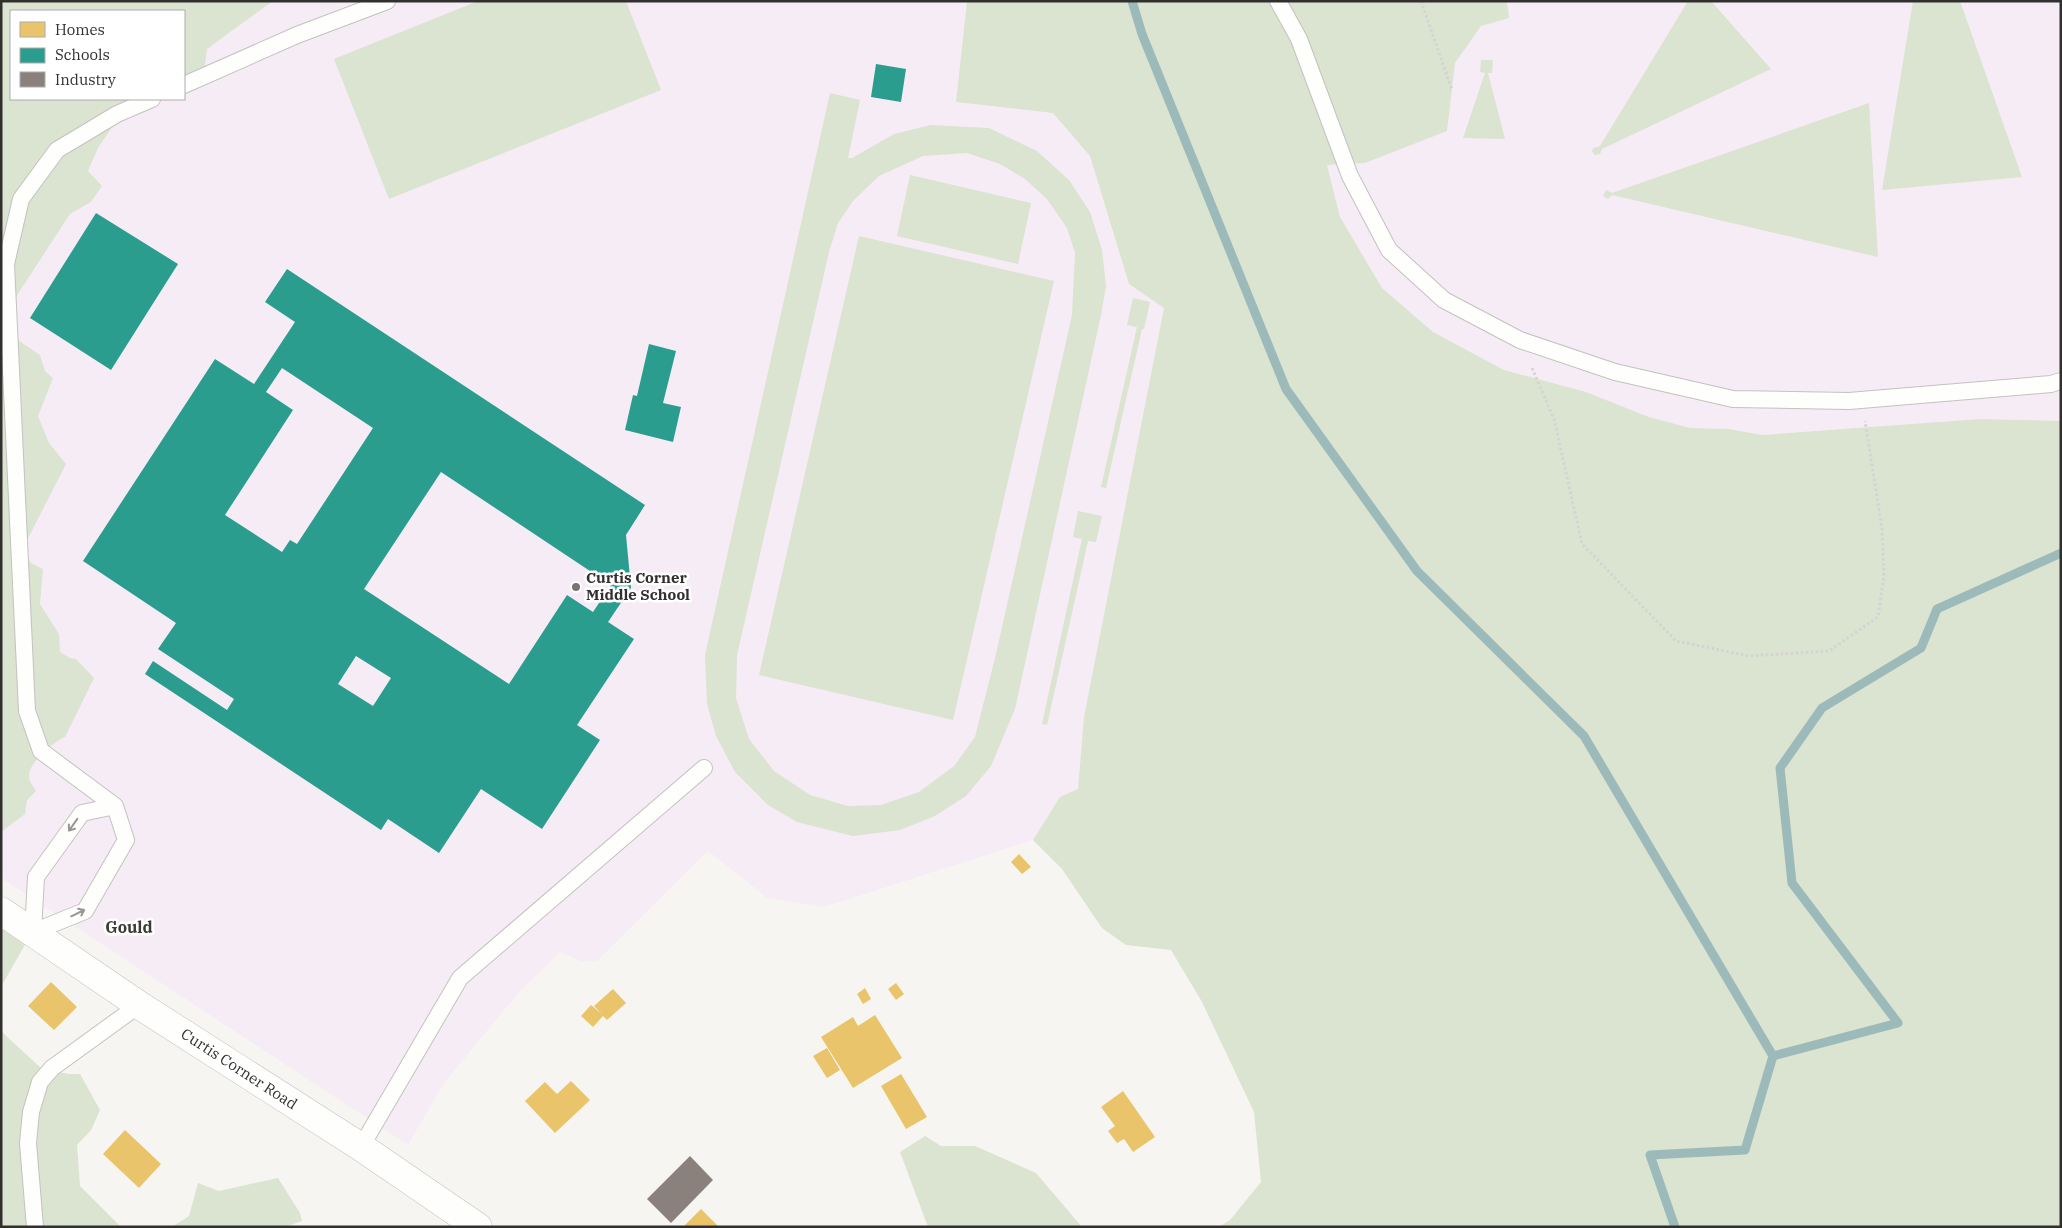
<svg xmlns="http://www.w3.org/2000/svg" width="2062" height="1228" font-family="'IBM Plex Serif',serif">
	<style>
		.education { fill: #f6ecf5 }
		.green { fill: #dbe3d1; fill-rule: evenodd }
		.homes { fill: #e9c46a }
		.schools { fill: #2a9d8f; fill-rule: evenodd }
		.industry { fill: #8a817c }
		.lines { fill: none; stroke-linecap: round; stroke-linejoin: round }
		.stream { stroke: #9dbabb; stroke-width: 9 }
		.lane-casing { stroke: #c3c2bf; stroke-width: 18 }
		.secondary-casing { stroke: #c3c2bf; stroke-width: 29 }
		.path { stroke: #d5d4d4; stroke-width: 3; stroke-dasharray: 2.5 2.5; stroke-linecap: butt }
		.lane { stroke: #fefefd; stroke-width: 16 }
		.secondary { stroke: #fefefd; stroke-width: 28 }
		.oneway { stroke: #989796 }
		.poi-dot { fill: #767573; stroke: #fff; stroke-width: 2 }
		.labels { text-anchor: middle; stroke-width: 5; stroke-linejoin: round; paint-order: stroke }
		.poi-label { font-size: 15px; font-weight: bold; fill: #31302e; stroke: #fff; text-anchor: start }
		.street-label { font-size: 15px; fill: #31302e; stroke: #fff }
		.neighbourhood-label { font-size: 16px; font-weight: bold; fill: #3c3a37; stroke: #fff }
	</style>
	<rect width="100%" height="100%" fill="#f7f5f2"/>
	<path class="education" d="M273,1h694l-11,101 97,11 37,43 39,128 35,24 -80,409 -6,72 -18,8 -27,43 -209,67 -57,-9 -59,-47 -111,110h-16l-21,-9 -41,40 -75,91 -36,62 -407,-267v-46l24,-18 4,-45 26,-29 15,-82 -11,-6v-18l-19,-30 3,-35 -12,-6 -9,-13 43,-86 -16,-21 -11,-27 15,-38 -8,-7 -5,-16 -28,-19 -2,-30 60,-92 21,-12 11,-16 -15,-15 11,-23 33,-49h53v-19l21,-14 2,-17z
		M1507,1h554v420l-81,-2 -218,16 -33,-6 -39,-1 -41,-11 -63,-25 -82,-22 -71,-38 -51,-44 -42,-71 -13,-52 38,-2 81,-32 9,-68 26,-37 27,-9z"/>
	<path class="green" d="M1,1h272l-66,48 -2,17 -21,14v-69h-173v88h120l-33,49 -10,23 14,15 -11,16 -21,12 -60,92 2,30 28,19 5,16 8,7 -15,38 11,27 17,21 -44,86 9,13 12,6 -3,35 19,30 1,18 10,6 6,1 18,19 -29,59c-11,4 -38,27 -36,40 0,5 5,10 7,14l-9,9 -2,14 -24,18z
		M478,1h148l35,89 -272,109 -55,-140z
		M967,1h540l2,17 -28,8 -26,37 -8,68 -82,32 -38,2 13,52 42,71 51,44 71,38 82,22 63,25 41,11 39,1 33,6 218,-16 81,2v806h-842l11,-7 31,-38 -7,-70 -52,-110 -31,-52 -45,-5 -24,-17 -40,-59 -29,-29 27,-43 18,-8 6,-72 80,-409 -35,-24 -39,-128 -37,-43 -97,-11z
		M1688,1h23l60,68 -169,80 -2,5 -5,1 -3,-4 1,-3 7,-2z
		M1913,1h47l62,176 -140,13z
		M1481,60h12l-1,13h-4l17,66 -42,-1 22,-65 -5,-1z
		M830,93l30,7 -12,58h4l42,-24 37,-9 58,3 48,23 32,29 21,32 12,38 4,36 -5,29 -86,394 -24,57 -25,30 -31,20 -35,14 -47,6 -56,-14 -29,-17 -33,-33 -19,-36 -9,-32 -2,-49zM967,153l33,11 25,15 22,20 20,29 8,25 -3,62 -76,339 -21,83 -21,29 -35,26 -38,13 -33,1 -38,-11 -36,-24 -25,-32 -13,-41 1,-43 92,-403 9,-29 15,-22 26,-25 44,-20z
		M1869,103l9,154 -266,-62 -4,4 -5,-3 3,-6 6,3z
		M910,175l121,28 -13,61 -121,-28z
		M859,236l195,45 -101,439 -194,-45z
		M1133,298l17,4 -6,27h-2l-36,159 -5,-1 36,-160 -10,-2z
		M1078,511l24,5 -6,26 -8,-1 -41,184 -5,-1 40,-185 -9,-2z
		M1,911l30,23 -30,53z
		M1,1028l2,5 39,36 27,5h11l20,36 -9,20 -14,15 3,41 41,41h-120z
		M925,1136l16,10h34l61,27 46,54h-154l-28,-75z
		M278,1178l22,35 2,8 -17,6h-113l17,-11 9,-33 21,8z"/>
	<path class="homes" d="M1019,854l12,13 -9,7 -11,-12z
		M51,982l26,25 -23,23 -26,-24z
		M896,983l8,11 -8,6 -8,-11z
		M865,988l6,11 -8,5 -6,-10z
		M613,989l13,14 -19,17 -4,-4 -10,11 -12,-11 10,-11 11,9 -8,-8z
		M875,1015l27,43 -49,30 -32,-51 32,-20 5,9z
		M827,1048l13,22 -13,8 -14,-22z
		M901,1074l26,43 -21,12 -25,-43z
		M571,1081l19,19 -35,33 -30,-32 20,-19 12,12z
		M1123,1091l32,46 -22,15 -9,-13 -7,4 -9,-12 7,-5 -14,-19z
		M125,1130l36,34 -22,24 -36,-34z
		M701,1209l18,18h-36z"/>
	<path class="schools" d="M876,64l30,5 -5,33 -30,-5z
		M96,213l82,51 -67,106 -81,-52z
		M287,269l358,236 -19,30 5,53 -23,34 26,17 -57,86 23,15 -58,89 -61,-40 -42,64 -51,-34 -7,11 -236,-156 8,-13 74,49 7,-11 -76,-50 18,-26 -93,-62 132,-202 39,25 41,-62 -30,-20zM282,368l91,60 -76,116 -7,-4 -8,12 -57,-37 68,-105 -27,-18zM441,472l170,113 -18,27 -26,-17 -58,89 -145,-95zM356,656l35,22 -18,28 -35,-22z
		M649,344l27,7 -13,52 18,4 -8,35 -48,-12 8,-35 4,1z"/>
	<path class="industry" d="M690,1156l23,24 -42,43 -24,-24z"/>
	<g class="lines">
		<path class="stream" d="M1132,1l10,33 144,355 131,182 167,165 189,320 -28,94 -95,5 25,72
			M1773,1056l125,-33 -106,-140 -12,-115 42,-60 99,-60 16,-39 124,-56"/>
		<defs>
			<path id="lane" d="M1278,1l21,38 51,137 39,74 55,50 76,40 95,32 118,27 116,2 202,-17 10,-3
				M184,85l113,-50 90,-34
				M115,806l-33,7 -46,64 -3,55 52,-21 41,-71 -11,-34 -74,-55 -14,-40 -21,-447 15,-65 36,-49 60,-36 35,-15
				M361,1147l99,-169 244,-210
				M35,1227l-7,-84 3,-31 9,-30 12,-14 87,-63"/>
			<path id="secondary" d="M1,911l138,94 222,142 117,80"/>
		</defs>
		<use href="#lane" class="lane-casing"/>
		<use href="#secondary" class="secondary-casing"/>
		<path class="path" d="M1421,1l31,89
			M1532,368l22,51 28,125 94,97 73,15 80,-5 49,-34 6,-41 -2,-47 -17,-108"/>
		<use href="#lane" class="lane"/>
		<use href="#secondary" class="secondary"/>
	</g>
	<defs><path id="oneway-shaft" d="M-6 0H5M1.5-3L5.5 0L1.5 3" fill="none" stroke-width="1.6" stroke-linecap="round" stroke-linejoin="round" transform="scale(1.25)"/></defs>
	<g class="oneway">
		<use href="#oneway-shaft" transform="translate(73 825) rotate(125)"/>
		<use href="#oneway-shaft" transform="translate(78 913) rotate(-26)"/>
	</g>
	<circle class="poi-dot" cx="576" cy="587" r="5"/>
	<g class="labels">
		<g class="poi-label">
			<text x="586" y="583">Curtis Corner<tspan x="586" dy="17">Middle School</tspan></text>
		</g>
		<g class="street-label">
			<text transform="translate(239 1069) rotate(33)" y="5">Curtis Corner Road</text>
		</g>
		<g class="neighbourhood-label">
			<text x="129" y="933">Gould</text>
		</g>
	</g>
	<rect width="2062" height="1228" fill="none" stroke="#31302e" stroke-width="5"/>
	<rect x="10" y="10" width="175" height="90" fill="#ffffff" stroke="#adacab"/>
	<rect x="20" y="22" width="25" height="15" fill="#e9c46a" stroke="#adacab"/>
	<text x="55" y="35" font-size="15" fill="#31302e">Homes</text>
	<rect x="20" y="48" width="25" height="15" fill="#2a9d8f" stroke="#adacab"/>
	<text x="55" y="60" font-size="15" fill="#31302e">Schools</text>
	<rect x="20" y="72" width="25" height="15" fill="#8a817c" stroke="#adacab"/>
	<text x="55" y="85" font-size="15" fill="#31302e">Industry</text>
</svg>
